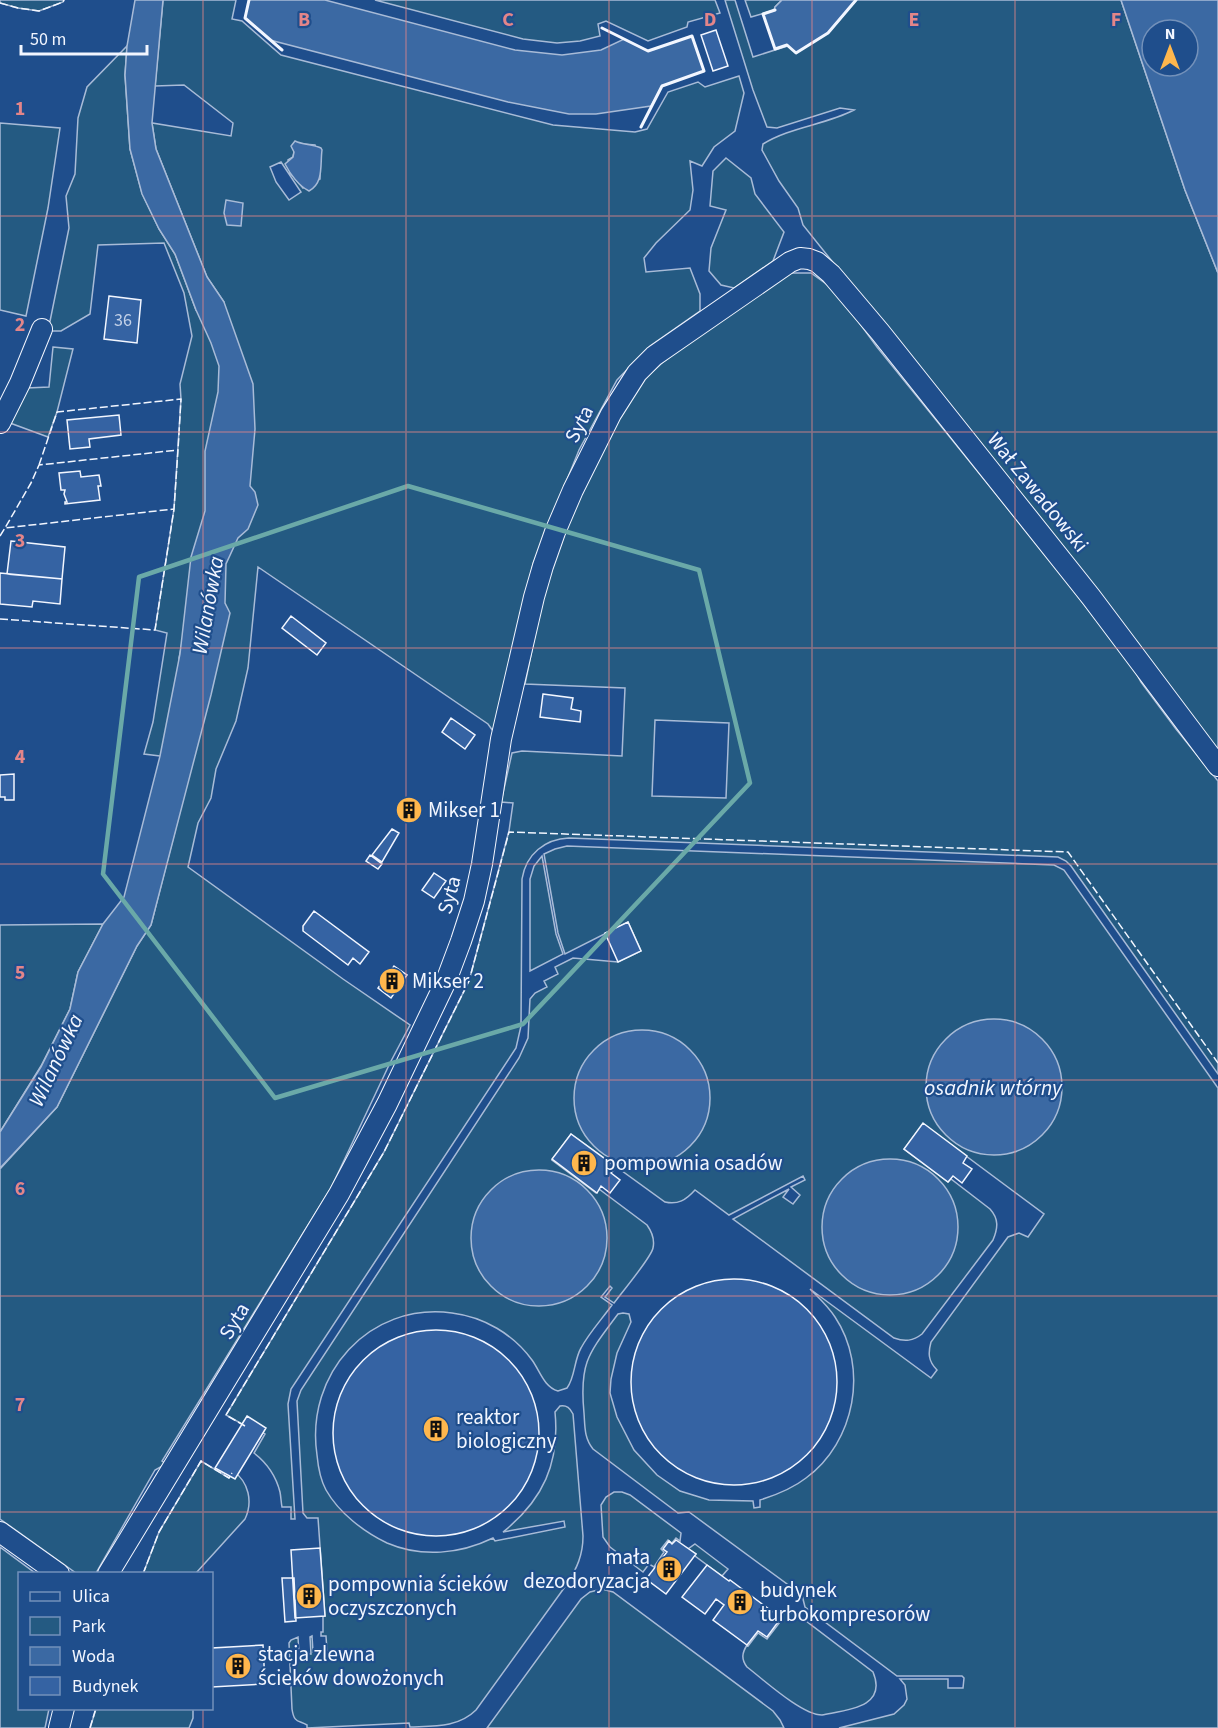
<svg xmlns="http://www.w3.org/2000/svg" width="1218" height="1728" font-family="'Source Sans 3',sans-serif">
	<style>
		.green { fill: #245a82; stroke: #a8bbd7; stroke-width: 1.5; fill-rule: evenodd }
		.water { fill: #3b69a3; stroke: #a8bbd7; stroke-width: 1.5; fill-rule: evenodd }
		.building { fill: #3563a3; stroke: #f2f6ff; stroke-width: 1.5 }
		.lines { fill: none; stroke-linecap: round; stroke-linejoin: round }
		.minor-casing { stroke: #f2f6ff; stroke-width: 22 }
		.minor { stroke: #1f4e8c; stroke-width: 20 }
		.fence { stroke: #f2f6ff; stroke-width: 1.5; stroke-dasharray: 8 3; stroke-linecap: butt }
		.wall { stroke: #f2f6ff; stroke-width: 3 }
		.marked { fill: none; stroke: #6aa9a8; stroke-width: 4.5; stroke-linejoin: round }
		.grid { fill: none; stroke: #e38589; stroke-width: 1.5; stroke-opacity: 0.55 }
		.labels { text-anchor: middle; stroke-width: 4.5; stroke-linejoin: round; paint-order: stroke }
		.number-label { font-size: 18px; fill: #c3d1e8 }
		.street-label { font-size: 21px; fill: #f2f6ff; stroke: #1f4e8c }
		.poi-label { font-size: 21px; fill: #f2f6ff; stroke: #1f4e8c; text-anchor: start }
		.water-label { font-size: 22px; font-style: italic; fill: #f2f6ff; stroke: #1f4e8c }
		.grid-label { font-size: 20px; text-anchor: middle; font-weight: bold; fill: #e38589; stroke: #1f4e8c; stroke-width: 4.5; stroke-linejoin: round; paint-order: stroke }
	</style>
	<rect width="100%" height="100%" fill="#1f4e8c"/>
	<path class="green" d="M0,0h64l-1,2 -24,9 -21,-3 -18,-5z
		M163,0h73l-4,19 10,2 39,34 272,70 82,7 12,-3 21,-37 30,-10 7,5 34,-11 5,17 -9,38 -21,16 -12,19 -12,-5 3,29 -3,20 -34,33 -12,15 2,14 44,-4 10,26v17l-50,35 -33,34 -38,70 -46,114 -37,164 -3,3 -5,-7 -230,-157 -10,101 -12,53 -20,48 -5,29 -13,25 -10,44 155,112 67,46 -20,38 -59,125 -169,273 4,3 -11,6 -59,103h-20l-76,-54v-350l57,-62 80,-161 14,-21 39,-153 24,-196 10,-274 -17,-25 -51,-128 -4,-26 79,13 2,-13 -49,-38 -29,1zM303,144l12,1 5,22v12l-17,9 -13,-15 -2,-13 5,-3 1,-5zM281,162l20,30 -12,8 -13,-18 -6,-15z
		M375,0h340l5,13 -32,9 -1,5 -39,14 -42,-20 -8,3 2,12 -20,5 -23,2 -34,-4z
		M725,0h10l18,57 75,-24 28,-33h265l64,190 33,83v480l-173,-226 -242,-302 -5,-17 -19,-27 -17,-31 1,-6c27,-17 62,-19 91,-34l-14,-2 -63,20 -10,-1 -14,-37z
		M745,0h37l-7,7v3l-24,7z
		M127,46l-2,29 5,74 12,44 17,36 16,25 21,56 21,24 13,63 -51,261 6,78 -25,20 -16,-2 9,-32 14,-89 -12,-3 19,-121 7,-110 -1,-15 12,-48 -8,-43 -20,-50 -66,2 -8,69 -29,17h-13l21,-103 -3,-32 9,-22 3,-56 9,-31z
		M0,123l60,5 -12,80 -22,108 -26,-6z
		M726,158l25,20 4,16 29,38 -11,29 -39,27 -13,-3 -12,-14 2,-23 15,-38 -16,-4 3,-35z
		M787,273h24l25,18 41,56 182,225 75,97 7,13 35,47 42,52v293l-147,-208 -5,-5 -8,-4 -489,-19c-24,1 -43,16 -47,41l-1,147 -5,22 -225,341 -3,15 7,115h-4v-12h-9c-1,-5 -1,-10 -2,-15 -4,-16 -13,-29 -26,-39l11,-19 -21,-13 -2,3 -16,-9 158,-263 85,-171 40,-150 4,-28 -12,-1 11,-49 10,-2 100,5 3,-68 -100,-4 20,-98 29,-76 49,-99 18,-29 21,-19 61,-46zM655,720l74,3 -3,75 -74,-2z
		M53,347l20,2 -16,63 -9,25 -38,-14 17,-35 22,-1z
		M567,846l487,19 10,5 154,218v640h-379l55,-14 10,-9 3,-6 -2,-14 -5,-6h48v9h15l1,-10 -2,-2h-65l-92,-69 -3,-12 -113,-83 -11,1 -85,-64c-9,-11 -8,-23 -9,-36 -5,-51 5,-60 34,-99l5,-1 6,1 2,8 -14,31 -6,26 -1,14 7,24 17,33 23,25 23,16 29,9 44,1 1,7 6,-1v-7c16,-5 32,-11 46,-22 49,-36 63,-110 29,-161 -7,-11 -16,-19 -25,-28l121,89 6,-8c-9,-9 -9,-17 -6,-28l77,-105 11,-4 9,4 16,-23 -121,-90 -19,25 44,33 3,-3 39,30c9,10 8,19 3,31l-71,94c-9,7 -17,8 -28,4l-161,-119 56,-30 -6,8 10,7 7,-9 -9,-8 14,-7 -2,-4 -74,39 -34,-25c-9,10 -17,15 -30,12l-94,-68 -19,26 44,33 3,-4 48,36c5,7 8,14 6,23 -2,10 -31,44 -39,55l-9,-6 7,-9 -2,-2 -9,11 11,8c-10,14 -23,28 -31,43 -7,12 -6,30 -14,40l-9,3c-14,-4 -18,-20 -26,-31 -19,-26 -48,-43 -80,-47 -83,-11 -147,61 -135,142 1,11 3,24 9,35 13,23 38,42 61,53 35,15 73,11 106,-5l2,3 70,-14 -1,-6 -61,11c40,-32 57,-69 52,-120l5,-6c7,-1 10,2 13,8l10,122c0,19 -6,32 -16,48l-91,126c-18,18 -43,16 -66,17l-1,-4 -102,5v-3c-9,-5 -13,-2 -15,-16l-3,-66 2,-3 7,-3 1,17h12l-1,-17 2,-1 1,16 14,-1 -1,-15h-5v-4h2v-16h2l-7,-98h-11l-4,-5 -6,-112 4,-11 218,-332 9,-20 2,-39 5,-6 12,-6 -3,-6 14,-7 -3,-7 18,-9 45,4 23,-11 -13,-29 -63,32 -7,-21 -14,-79 11,-5z
		M542,856l14,78 7,20 -33,17v-92l4,-13z
		M103,924l-25,48 -8,37 -29,57 -41,66v-207z
		M201,1461l28,17 4,-7c16,11 20,31 12,48l-49,54 -53,1 16,-42z
		M614,1492h8l8,3 51,38 -1,8 -4,-3 -4,5 -4,-3 -7,9 3,3 -10,15 -5,-3 -6,8 -33,-25 -7,-10 -2,-32 5,-8z
		M695,1544l33,25 -6,7 -27,-20 1,-2 -8,-5z
		M0,1547l35,26 -15,1v134l29,1 -4,19h-45z
		M602,1589l11,3 160,119 7,9 4,8h-297l94,-129 9,-7z
		M784,1613h9l5,2 75,57c15,36 -27,38 -51,43 -20,0 -58,-35 -75,-48 -6,-8 -5,-14 0,-22l1,1 10,-13 9,6 16,-21 -1,-1z
		M96,1709h97v9l-4,10h-99z"/>
	<path class="water" d="M135,0h28l-11,123 4,26 51,128 17,25 29,82 2,45 -5,57 5,6 3,13 -10,24 -10,9 -12,26 -1,39 5,10 -19,82 -60,230 -14,21 -80,161 -57,61v-36l41,-65 29,-58 8,-37 25,-48 21,-27 36,-141 20,-102 11,-97 14,-46v-60l13,-59 1,-26 -8,-23 -15,-33 -21,-56 -16,-25 -17,-35 -12,-45 -5,-74 2,-29z
		M249,0h76l190,50 47,5 39,-5 23,-11 24,12 44,-15 12,35 -42,15 -11,20 -55,8h-27l-61,-12 -238,-62 -25,-22z
		M782,0h74l-28,33 -32,20 -9,-8 -12,4 -12,-35 11,-4 1,-3z
		M1121,0h97v273l-33,-83zM1152,30h36v36h-36z
		M295,141c8,4 17,3 26,7l1,2c-2,15 2,33 -13,41 -10,-5 -19,-17 -24,-27l8,-7 1,-5 -3,-6z
		M226,200l17,3 -2,23 -14,-1 -3,-12z
		M926 1087a68 68 0 1 1 136 0a68 68 0 1 1-136 0Z
		M574 1098a68 68 0 1 1 136 0a68 68 0 1 1-136 0Z
		M822 1227a68 68 0 1 1 136 0a68 68 0 1 1-136 0Z
		M471 1238a68 68 0 1 1 136 0a68 68 0 1 1-136 0Z"/>
	<path class="building" d="M716,30l12,36 -15,5 -12,-36z
		M109,296l32,4 -4,43 -33,-4z
		M119,415l2,20 -32,4 1,8 -20,2 -3,-29z
		M80,471l1,6 18,-2 2,11h-3l2,14 -35,4v-2h2l-3,-8 1,-4h-4l-2,-17z
		M11,541l54,6 -3,32 -55,-5z
		M0,573l62,6 -2,25 -27,-3 -1,6 -32,-3z
		M291,616l35,27 -9,12 -35,-27z
		M543,694l30,4 -2,11 10,2 -1,11 -40,-5z
		M451,718l24,17 -10,14 -23,-17z
		M14,774v26h-9v-3h-5v-22z
		M406,800l13,8 -7,12 -14,-8z
		M392,829l7,4 -17,29 -10,-7z
		M370,855l12,9 -4,5 -12,-8z
		M434,873l12,8 -12,17 -12,-8z
		M314,911l55,41 -9,12 -7,-6 -5,7 -45,-34v-5z
		M628,922l13,29 -23,11 -13,-29z
		M394,966l13,9 -16,23 -13,-10z
		M923,1123l44,33 -4,7 9,6 -10,14 -9,-7 -5,6 -44,-33z
		M571,1134l45,33 -5,6 9,7 -10,13 -9,-7 -4,7 -45,-34z
		M631 1382a103 103 0 1 1 206 0a103 103 0 1 1-206 0Z
		M333 1433a103 103 0 1 1 206 0a103 103 0 1 1-206 0Z
		M247,1416l19,12 -31,51 -20,-11z
		M676,1540l20,14 -30,40 -20,-15 21,-27 -4,-3 6,-8 3,3z
		M320,1548l5,68 -30,2 -4,-68z
		M707,1565l22,16 1,-1 51,38 -14,19 -9,-6 -11,14 -34,-25 11,-15 -8,-6 -11,15 -23,-17z
		M282,1578h12l2,43 -11,1z
		M263,1645l2,39 -53,3v-39z"/>
	<g class="lines">
		<defs>
			<path id="minor" d="M0,423l20,-40 22,-54
				M0,1532l59,42
				M108,1574l231,-380 48,-90 59,-123 15,-40 13,-40 8,-37 19,-125 33,-142 9,-31 12,-34 18,-42 38,-76 26,-41 17,-17 136,-94 10,-4 9,1 8,3 14,12 49,58 211,265 127,169
				M59,1728l5,-20"/>
		</defs>
		<use href="#minor" class="minor-casing"/>
		<use href="#minor" class="minor"/>
		<path class="fence" d="M0,3l18,5 21,3 24,-9 1,-2
			M39,465l18,-53 124,-13 -3,51
			M0,536l5,-8 169,-19
			M0,619l155,11 19,-121 4,-59 -139,15 -8,18 -26,45
			M245,1426l-19,-11 158,-263 85,-171 40,-149 559,20 150,211
			M143,1574l16,-42 42,-71 28,17 3,-5
			M90,1728l6,-20"/>
		<path class="wall" d="M249,0l-4,18 37,32
			M775,10l-12,4 12,35 12,-4 9,8 32,-20 28,-33
			M602,28l46,23 44,-15 12,35 -42,15 -21,41"/>
	</g>
	<path class="marked" d="M408,486l291,84 51,213 -227,241 -248,74 -172,-224 36,-297z"/>
	<path class="grid" d="M203,0v1574M406,0v1728M609,0v1728M812,0v1728M1015,0v1728M0,216h1218M0,432h1218M0,648h1218M0,864h1218M0,1080h1218M0,1296h1218M0,1512h1218M203,1708v20"/>
	<defs>
		<symbol id="building-disc" viewBox="-11 -11 22 22"><circle r="9.5" fill="#ffb74d" stroke="#1f4e8c"/><path d="M-4-6H4V6H1V3H-1V6H-4ZM-2.5-4.3h1.7v1.8h-1.7ZM.8-4.3h1.7v1.8H.8ZM-2.5-1h1.7V.8h-1.7ZM.8-1h1.7V.8H.8Z" fill="#111"/></symbol>
	</defs>
	<g fill-rule="evenodd">
		<use href="#building-disc" x="394" y="795" width="30" height="30"/>
		<use href="#building-disc" x="377" y="966" width="30" height="30"/>
		<use href="#building-disc" x="569" y="1148" width="30" height="30"/>
		<use href="#building-disc" x="421" y="1414" width="30" height="30"/>
		<use href="#building-disc" x="654" y="1554" width="30" height="30"/>
		<use href="#building-disc" x="294" y="1581" width="30" height="30"/>
		<use href="#building-disc" x="725" y="1587" width="30" height="30"/>
		<use href="#building-disc" x="223" y="1651" width="30" height="30"/>
	</g>
	<g class="labels">
		<g class="number-label">
			<text x="123" y="326">36</text>
		</g>
		<g class="street-label">
			<text transform="translate(579 424) rotate(-63)" y="7">Syta</text>
			<text transform="translate(1038 492) rotate(51)" y="7">Wał Zawadowski</text>
			<text transform="translate(449 895) rotate(-75)" y="7">Syta</text>
			<text transform="translate(234 1321) rotate(-59)" y="7">Syta</text>
		</g>
		<g class="poi-label">
			<text x="428" y="817">Mikser 1</text>
			<text x="412" y="988">Mikser 2</text>
			<text x="604" y="1170">pompownia osadów</text>
			<text x="456" y="1424">reaktor<tspan x="456" dy="24">biologiczny</tspan></text>
			<text x="650" y="1564" text-anchor="end">mała<tspan x="650" dy="24">dezodoryzacja</tspan></text>
			<text x="328" y="1591">pompownia ścieków<tspan x="328" dy="24">oczyszczonych</tspan></text>
			<text x="760" y="1597">budynek<tspan x="760" dy="24">turbokompresorów</tspan></text>
			<text x="258" y="1661">stacja zlewna<tspan x="258" dy="24">ścieków dowożonych</tspan></text>
		</g>
		<g class="water-label">
			<text transform="translate(207 605) rotate(-80)" y="8">Wilanówka</text>
			<text transform="translate(55 1060) rotate(-65)" y="8">Wilanówka</text>
			<text x="993" y="1095">osadnik wtórny</text>
		</g>
	</g>
	<g class="grid-label">
		<text x="304" y="26">B</text>
		<text x="508" y="26">C</text>
		<text x="710" y="26">D</text>
		<text x="914" y="26">E</text>
		<text x="1116" y="26">F</text>
		<text x="20" y="115">1</text>
		<text x="20" y="331">2</text>
		<text x="20" y="547">3</text>
		<text x="20" y="763">4</text>
		<text x="20" y="979">5</text>
		<text x="20" y="1195">6</text>
		<text x="20" y="1411">7</text>
	</g>
	<rect x="18" y="1572" width="195" height="138" fill="#1f4e8c" stroke="#7391ba" stroke-width="1.5"/>
	<rect x="30" y="1592" width="30" height="9" fill="#1f4e8c" stroke="#7391ba" stroke-width="1.5"/>
	<text x="72" y="1602" font-size="18" fill="#f2f6ff">Ulica</text>
	<rect x="30" y="1617" width="30" height="18" fill="#245a82" stroke="#7391ba" stroke-width="1.5"/>
	<text x="72" y="1632" font-size="18" fill="#f2f6ff">Park</text>
	<rect x="30" y="1647" width="30" height="18" fill="#3b69a3" stroke="#7391ba" stroke-width="1.5"/>
	<text x="72" y="1662" font-size="18" fill="#f2f6ff">Woda</text>
	<rect x="30" y="1677" width="30" height="18" fill="#3563a3" stroke="#7391ba" stroke-width="1.5"/>
	<text x="72" y="1692" font-size="18" fill="#f2f6ff">Budynek</text>
	<g transform="translate(1170 48)"><circle r="28" fill="#1f4e8c" stroke="#7391ba" stroke-width="1.5"/>
	<path d="M0-4.5L10 22L0 15L-10 22Z" fill="#ffb74d"/>
	<text y="-9" font-size="16" font-weight="bold" text-anchor="middle" fill="#f2f6ff">N</text>
	</g>
	<path d="M21 45v9h126v-9" fill="none" stroke="#f2f6ff" stroke-width="3"/>
	<text x="30" y="45" font-size="18" fill="#f2f6ff" stroke="#1f4e8c" stroke-width="4.5" paint-order="stroke">50 m</text>
</svg>
